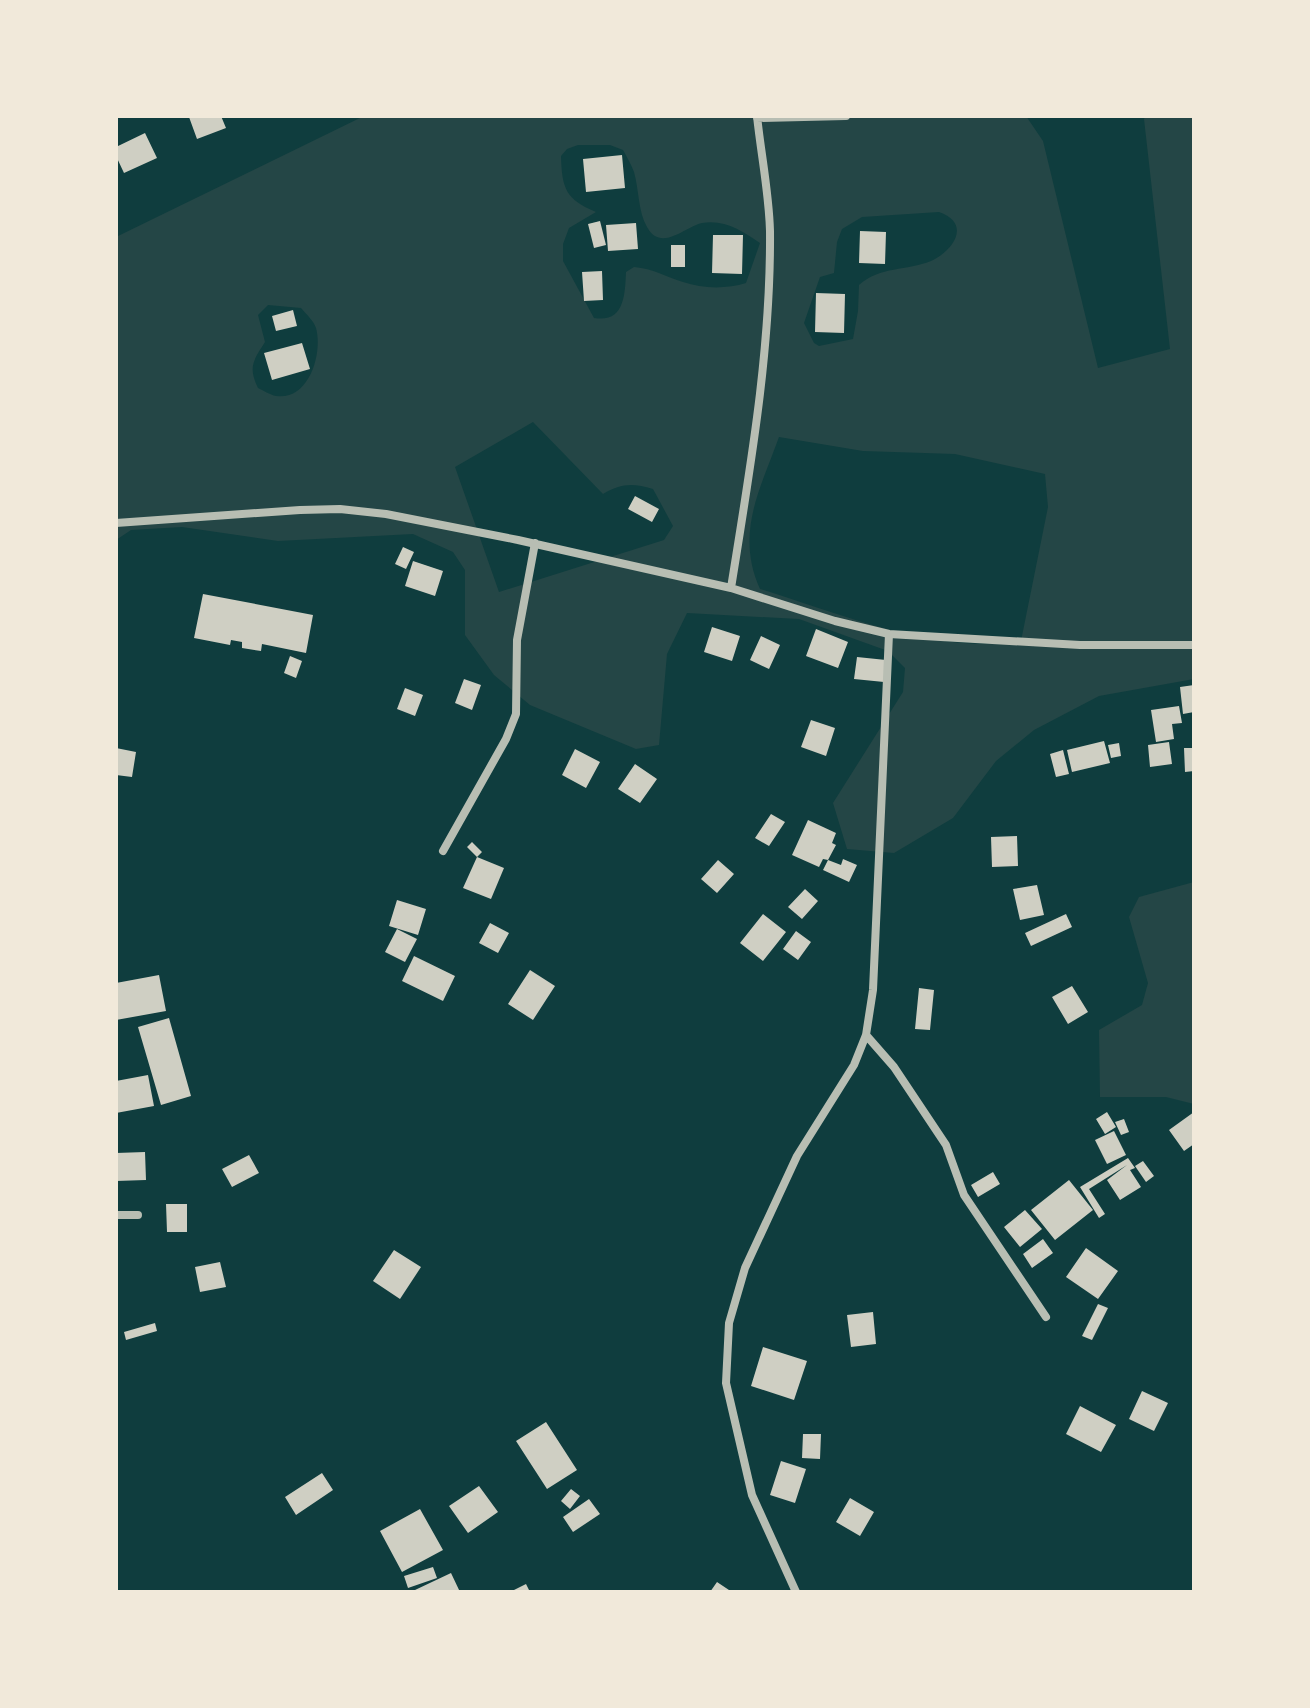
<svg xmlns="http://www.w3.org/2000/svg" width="1310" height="1708" font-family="Arial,sans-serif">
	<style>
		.green { fill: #244646; fill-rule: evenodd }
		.building { fill: #cfcfc3 }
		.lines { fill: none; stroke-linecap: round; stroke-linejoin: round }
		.minor { stroke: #b8beb3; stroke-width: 8 }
	</style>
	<rect width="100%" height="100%" fill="#0f3d3e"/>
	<path class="green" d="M364,116h662l17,25 55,227 72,-19 -26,-230 2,-3h48v563l-95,17 -65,34 -38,31 -43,57 -59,35 -47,-4 -14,-46 70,-111 2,-24 -17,-17 -89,-32 -112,-6 -20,41 -8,91 -23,4 -106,-44 -36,-30 -29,-40v-65l-12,-18 -40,-18 -135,7 -96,-14 -51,3 -15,10v-303zM578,145h32l13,5c4,7 8,14 11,22 5,17 4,40 13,55 14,26 39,-1 55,-4 22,-4 41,8 58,20l-14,40c-19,6 -43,6 -63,-1 -19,-6 -29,-13 -49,-15l-8,5c-1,24 -2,51 -32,46l-31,-57v-17l6,-16 27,-16c-31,-13 -34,-24 -35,-56l6,-7zM939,212c32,11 16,38 -8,49 -24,10 -51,5 -72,24l-1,26 -5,28 -34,7 -5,-3 -10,-20 16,-46 14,-4 3,-31 5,-13 20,-12zM268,305l33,3c5,6 13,13 15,20 7,25 -7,73 -40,68 -6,-1 -13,-6 -18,-8 -10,-21 -5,-27 7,-46l-7,-27zM533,422l70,72c18,-11 30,-11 50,-5l20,37 -9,14 -165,52 -44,-125zM779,437l84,14 92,3 90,20 3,33 -27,134c-82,15 -183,-28 -261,-52 -25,-56 0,-99 19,-152z
		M1194,882v222l-28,-7h-66l-1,-67 43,-25 6,-22 -19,-66 10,-20z"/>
	<path class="building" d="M221,116l5,12 -29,11 -8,-22z
		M145,133l12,25 -33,15 -8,-17v-9z
		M622,155l3,33 -39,4 -3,-33z
		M600,221l6,24 -12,3 -6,-24z
		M636,223l2,26 -30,2 -2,-26z
		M860,231l26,1 -1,32 -26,-1z
		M713,235h30l-1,39 -30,-1z
		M671,245h14v22h-14z
		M602,271l1,29 -19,1 -2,-29z
		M816,293l29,1 -1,39 -29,-1z
		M293,310l4,16 -21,5 -4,-15z
		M302,343l8,26 -38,11 -8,-27z
		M635,496l24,13 -7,13 -24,-13z
		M403,547l11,5 -8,17 -11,-5z
		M413,561l30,10 -8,25 -30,-10z
		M203,594l110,21 -7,38 -44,-9 -1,7 -19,-3v-6l-11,-2 -1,5 -36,-7z
		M712,627l28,9 -8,25 -28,-9z
		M816,629l32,13 -10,26 -32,-12z
		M761,636l19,9 -11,24 -19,-9z
		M290,656l12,5 -6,17 -12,-5z
		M857,657l29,3 -2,22 -30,-3z
		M464,679l17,6 -9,25 -17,-7z
		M1194,685v27l-11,2 -3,-27z
		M405,688l18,7 -8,21 -18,-7z
		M1179,706l3,17 -10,1 2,15 -18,3 -5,-32z
		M811,720l24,8 -9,28 -25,-9z
		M1104,741l6,22 -38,9 -5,-22z
		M1169,742l3,22 -22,3 -2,-22z
		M1119,743l2,13 -10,2 -3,-13z
		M116,748l20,4 -4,25 -16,-2z
		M1184,748h10v23l-9,1z
		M575,749l25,13 -14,26 -24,-13z
		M1063,750l6,24 -13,3 -6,-23z
		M635,764l22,15 -17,24 -22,-14z
		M771,814l14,8 -16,24 -14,-8z
		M808,820l28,13 -4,10 4,2 -8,15 -5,-1 -4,8 -27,-12z
		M1017,836l1,30 -26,1 -1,-30z
		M472,842l10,10 -5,5 -10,-10z
		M477,857l27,11 -13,31 -28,-11z
		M843,859l14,6 -8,17 -26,-12 5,-10 13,5z
		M718,860l16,14 -17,19 -16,-14z
		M1037,885l7,30 -24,5 -7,-31z
		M805,889l13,12 -16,18 -14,-12z
		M397,900l29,9 -8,26 -29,-9z
		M763,914l23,18 -23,29 -23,-18z
		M1066,914l6,13 -41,19 -6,-13z
		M490,923l19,10 -11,20 -19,-10z
		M397,929l20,10 -12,23 -20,-10z
		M796,931l15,11 -13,18 -15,-11z
		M414,956l41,20 -12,25 -41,-20z
		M530,970l25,16 -22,34 -25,-16z
		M159,975l7,36 -50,9v-37z
		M1072,986l16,26 -20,12 -16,-27z
		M919,988l15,2 -4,40 -15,-1z
		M169,1018l22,78 -30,9 -23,-78z
		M148,1075l6,31 -38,7v-32z
		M1107,1112l9,15 -11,7 -9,-15z
		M1194,1112v32l-10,7 -15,-21z
		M1124,1119l5,13 -8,3 -6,-13z
		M1114,1131l12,24 -19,9 -12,-24z
		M145,1152l1,28 -30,1v-28z
		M249,1155l10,18 -27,14 -10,-18z
		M1128,1158l7,10 -5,2 11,17 -21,13 -13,-20 20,-15 -38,24 16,25 -6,4 -19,-31z
		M1143,1161l11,15 -8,6 -11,-16z
		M993,1172l7,12 -22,13 -7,-12z
		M1069,1180l24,30 -38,30 -24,-30z
		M166,1204h21v28h-20z
		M1025,1210l17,19 -22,18 -16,-20z
		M1043,1239l10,14 -21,15 -9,-14z
		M1086,1248l32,23 -20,28 -32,-22z
		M394,1250l27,17 -21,32 -27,-18z
		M220,1262l6,25 -26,5 -5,-25z
		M1098,1304l10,4 -16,32 -10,-4z
		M873,1312l3,32 -25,3 -4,-32z
		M155,1323l2,8 -31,9 -2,-8z
		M763,1347l44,14 -13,39 -43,-14z
		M1142,1391l26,12 -14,28 -25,-12z
		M1080,1406l36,19 -15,27 -35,-18z
		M546,1422l31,48 -30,19 -31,-48z
		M803,1434h18l-1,25 -18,-1z
		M781,1461l25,8 -11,34 -25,-8z
		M322,1473l11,17 -37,25 -11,-18z
		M479,1486l19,26 -30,21 -19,-27z
		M571,1489l9,7 -10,13 -9,-8z
		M850,1498l24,14 -14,24 -24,-14z
		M589,1499l11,15 -27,18 -10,-15z
		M420,1509l23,41 -41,22 -22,-41z
		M433,1567l4,11 -29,10 -4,-12z
		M451,1573l9,19h-44l-1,-2z
		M717,1582l15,10h-22z
		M526,1584l4,8h-20z"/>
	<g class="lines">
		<path class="minor" d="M757,118l89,-2
			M116,523l184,-13 40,-1 46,5 132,26 213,48 104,33 54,13 191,11h114
			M731,588c19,-119 40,-237 39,-357 -1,-38 -9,-77 -13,-115
			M443,851l63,-112 10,-25 1,-74 18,-97
			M866,1035l28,32 52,78 18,50 82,122
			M116,1215h22
			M796,1592l-44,-97 -26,-112 3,-60 16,-55 52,-112 57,-91 12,-30 7,-45 16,-356"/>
	</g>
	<rect width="1310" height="1708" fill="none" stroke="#f1e9da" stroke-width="236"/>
</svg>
